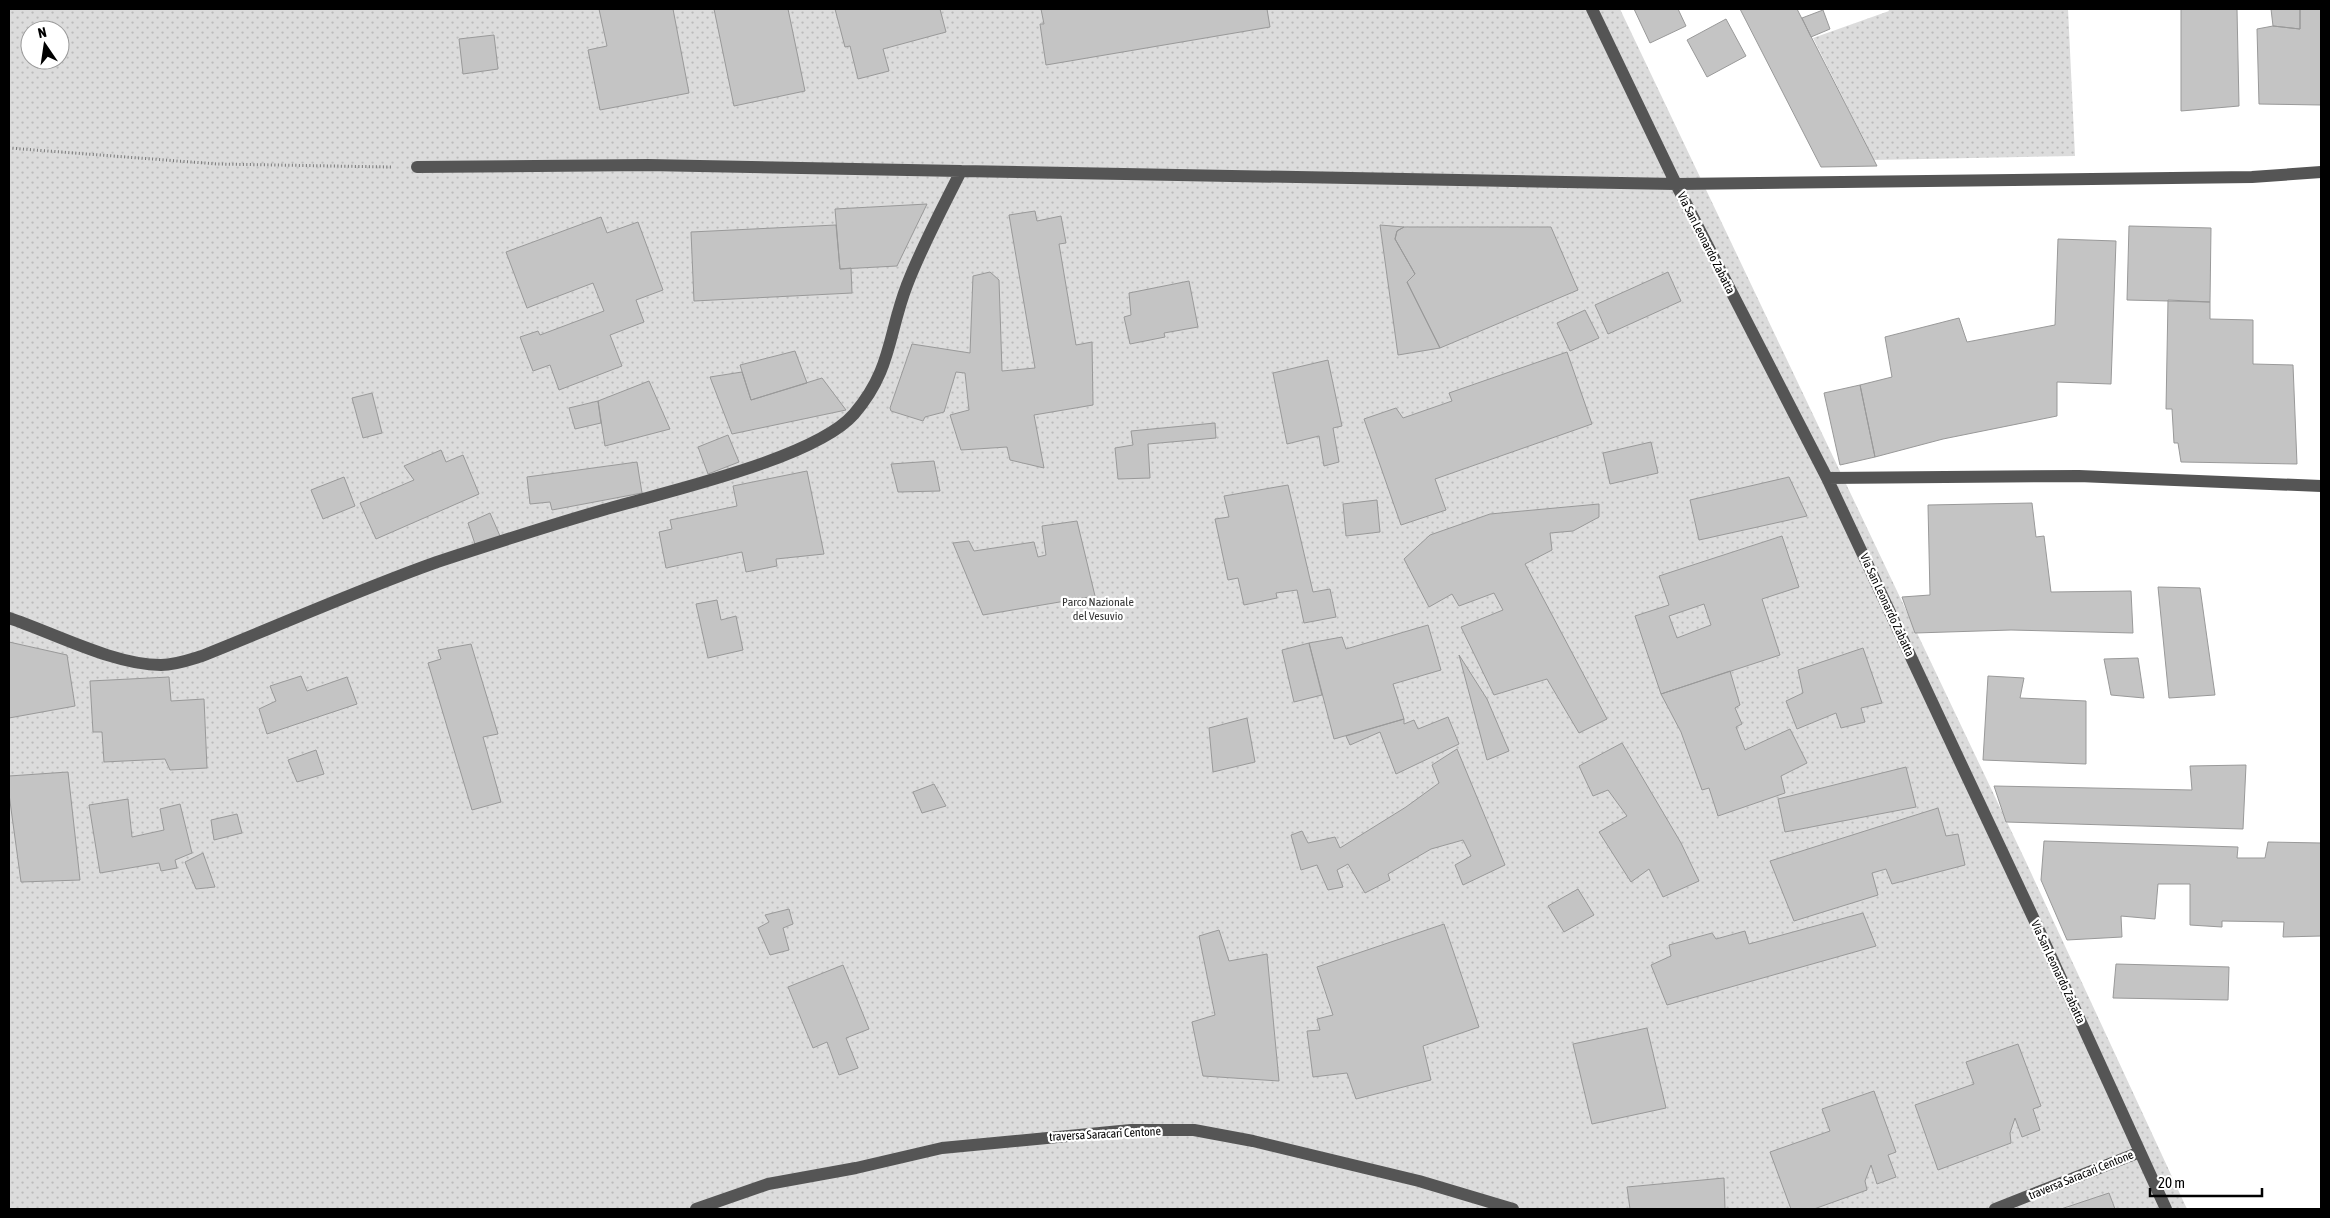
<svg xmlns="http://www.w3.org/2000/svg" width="2330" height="1218" font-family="'Asap Condensed',sans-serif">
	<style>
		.green { fill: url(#green-dots); fill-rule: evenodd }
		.building { fill: #c4c4c4; stroke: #999; fill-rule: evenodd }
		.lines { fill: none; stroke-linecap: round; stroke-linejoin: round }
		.path { stroke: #777; stroke-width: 3; stroke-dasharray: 1 2.5; stroke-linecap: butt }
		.minor { stroke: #555; stroke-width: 12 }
		.labels { text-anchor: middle; stroke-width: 4.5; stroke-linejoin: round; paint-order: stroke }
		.street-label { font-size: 12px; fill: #000; stroke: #fff }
		.park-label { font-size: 12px; fill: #333; stroke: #fff }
	</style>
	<defs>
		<pattern id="green-dots" width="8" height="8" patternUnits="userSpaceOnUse" patternTransform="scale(1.25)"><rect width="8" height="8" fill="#dcdcdc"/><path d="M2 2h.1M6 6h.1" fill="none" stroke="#bbb" stroke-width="1.8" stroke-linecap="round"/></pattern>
	</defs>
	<rect width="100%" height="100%" fill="#fff"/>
	<path class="green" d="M9,9h1611l406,853 161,347h-2178zM30,30h30v30h-30z
		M1888,9h180l7,147 -201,4 -61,-122 76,-27z"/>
	<path class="building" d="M599,9h74l16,84 -89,17 -12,-60 19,-4z
		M714,9h74l17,82 -71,15z
		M835,9h105l6,23 -63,17 6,22 -31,8 -8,-33 -5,1z
		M1041,9h226l3,18 -224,38 -6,-41h4z
		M1634,9h44l8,17 -36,17z
		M1740,9h57l80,157 -56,1z
		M2181,9h56l2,97 -58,5z
		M2271,9h29v20l-27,-3z
		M2300,9h21v96l-62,-1 -2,-75 16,-3 27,3z
		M1823,10l7,19 -19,8 -9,-19z
		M1726,19l20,37 -39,21 -20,-37z
		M494,35l4,34 -35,5 -4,-35z
		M927,204l-30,62 -57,3 -5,-60z
		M1035,211l2,10 24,-5 5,27 -7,1 17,101 16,-3 1,63 -59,10 10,53 -34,-8 -3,-13 -46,3 -11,-35 19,-5 -4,-37 -9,-1 -12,40 -19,5 -2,4 -32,-10 -1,-3 22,-64 58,9 3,-77 17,-4 9,8 3,91 33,-3 -26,-153z
		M601,217l6,16 31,-11 25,68 -27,10 8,22 -34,13 12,31 -63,24 -9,-25 -17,6 -13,-34 18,-6 2,4 64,-24 -11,-28 -66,25 -21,-56z
		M836,225l4,44 11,-1 1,25 -158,8 -3,-69z
		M1380,225l24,2 -7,4 -2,8 20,35 -8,8 33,66 -42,7z
		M2129,226l82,2 -1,74 -83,-2z
		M1404,227h147l27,63 -138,58 -33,-66 8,-8 -20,-35 2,-8z
		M2058,239l58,2 -5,143 -54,-2v34l-114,23 -68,18 -15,-72 32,-8 -7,-40 74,-19 8,24 88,-17z
		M1668,272l13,29 -73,33 -13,-29z
		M1189,281l9,46 -34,6 1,4 -35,7 -6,-27 7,-2 -2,-22z
		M2168,300l42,2v17l43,1v44l40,1 4,99 -116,-2 -3,-19h-4l-2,-34h-6z
		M1585,310l14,28 -29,13 -13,-28z
		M795,351l12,32 -56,17 -11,-35z
		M1567,352l25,72 -157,55 11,31 -45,15 -37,-106 32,-11 7,10 49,-17 -3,-8z
		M1328,360l14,66 -9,2 6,34 -15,4 -5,-30 -32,8 -14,-71z
		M742,372l9,28 71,-22 24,32 -114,24 -22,-57z
		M649,381l21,48 -65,17 -7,-45z
		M1860,385l15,72 -35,8 -16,-72z
		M372,393l10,40 -19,5 -11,-40z
		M598,401l3,22 -26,6 -6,-21z
		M1215,423l1,15 -68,6 2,34 -32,1 -3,-31 18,-3 -2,-14z
		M728,435l11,27 -31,12 -10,-27z
		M1651,442l7,31 -48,11 -7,-31z
		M441,450l5,12 17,-7 16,39 -103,45 -16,-36 54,-23 -10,-14z
		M934,461l6,30 -42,1 -7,-28z
		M637,462l5,31 -90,17 -2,-8 -20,2 -3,-27z
		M807,471l17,83 -48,5 1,7 -31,6 -4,-20 -76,16 -7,-36 13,-3 -2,-9 67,-14 -4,-20z
		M344,477l11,29 -32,13 -12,-29z
		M1789,477l18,39 -108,24 -9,-40z
		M1288,485l25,107 17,-3 6,28 -32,6 -7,-33 -21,3 1,5 -33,7 -6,-27 -10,2 -13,-61 14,-2 -5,-21z
		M1377,500l3,32 -34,4 -3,-32z
		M2032,503l4,34 8,-1 7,56 80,-1 2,42 -122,-3 -96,3 -13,-36 28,-2 -2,-90z
		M1599,504v13l-26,14 -23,2 2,17 -27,14 82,155 -28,14 -32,-54 -53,16 -33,-68 42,-17 -9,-17 -35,13 -7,-12 -23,13 -25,-48 26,-24 60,-21z
		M490,513l10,23 -24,11 -8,-24z
		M1077,521l18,75 -112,19 -30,-72 16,-2 5,10 60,-9 4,15 8,-2 -4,-29z
		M1782,536l17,51 -37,12 18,56 -119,39 -26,-78 34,-11 -10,-29zM1704,604l7,21 -34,13 -8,-22z
		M2158,587l42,1 15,107 -46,3z
		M717,600l4,20 15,-4 7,34 -35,8 -12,-54z
		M1428,625l13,45 -48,14 11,35 -70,20 -25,-96 33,-6 4,12z
		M9,642l58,13 8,51 -66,12z
		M1309,643l13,52 -28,7 -12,-52z
		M471,644l27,90 -15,3 18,65 -29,8 -44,-147 13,-4 -3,-9z
		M1863,648l19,55 -21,5 4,14 -24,6 -5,-15 -39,16 -11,-28 17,-8 -5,-23z
		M1459,655l28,44 22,52 -22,9z
		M2138,658l6,40 -33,-3 -7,-36z
		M1730,671l10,34 -5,3 7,16 -6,3 9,23 45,-21 17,34 -26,13 4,17 -67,23 -9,-28 -7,2 -21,-58 -20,-38z
		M301,676l6,15 40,-14 10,27 -90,30 -8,-25 17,-8 -6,-15z
		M1988,676l36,2 -4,20 66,3v63l-103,-4z
		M169,677l2,24 33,-2 3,69 -37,2 -5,-11 -61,3 -2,-30h-9l-3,-51z
		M1448,717l11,27 -63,30 -16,-42 -30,13 -4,-9 58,-17v5l10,-4 4,9z
		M1247,718l8,44 -42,10 -4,-44z
		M1622,743l59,100 18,38 -36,16 -14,-28 -18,13 -32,-50 28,-16 -19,-26 -15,6 -14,-30z
		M1457,749l48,116 -42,20 -8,-20 16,-9 -8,-16 -32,9 -43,25 2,6 -25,13 -17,-29 -11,6 6,17 -15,3 -11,-25 -16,5 -10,-35 11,-4 6,12 27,-6 5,11 66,-41 33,-24 -7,-18z
		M316,750l8,24 -27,8 -9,-22z
		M2246,765l-3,64 -237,-7 -12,-36 198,4 -2,-24z
		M1906,767l10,40 -131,25 -7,-33z
		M68,772l12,108 -59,2 -12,-88v-18z
		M934,784l12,22 -24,7 -9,-21z
		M128,799l4,38 32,-7 -4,-21 20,-5 12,49 -17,7 2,8 -16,3 -2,-8 -59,10 -11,-68z
		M1938,808l8,28 12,-2 7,31 -73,19 -6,-15 -14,4 6,22 -84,26 -24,-60z
		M237,814l5,19 -28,7 -3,-20z
		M2044,841l194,6 -1,11h28l3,-16 53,1v93l-38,1 1,-15 -62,-1v6l-32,-2v-41h-32l-3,35 -34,-3 1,21 -55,3 -26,-60z
		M203,853l12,34 -19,2 -11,-27z
		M1578,889l16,26 -30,17 -16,-26z
		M789,909l4,15 -10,4 6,22 -19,5 -12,-27 11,-6 -4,-7z
		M1863,913l13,33 -209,59 -16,-40 20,-9 -2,-11 43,-12 4,6 29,-8 4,13z
		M1444,924l35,103 -56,19 8,34 -75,19 -9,-26 -34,4 -6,-46 13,-1 -3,-11 16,-4 -16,-48z
		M1219,930l10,31 38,-7 12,127 -76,-5 -11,-54 23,-7 -16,-79z
		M2116,964l113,3 -1,33 -115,-2z
		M843,965l26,64 -23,9 12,30 -19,7 -12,-33 -14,6 -25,-61z
		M1647,1028l19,80 -74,16 -19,-80z
		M2018,1044l23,62 -8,3 7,21 -18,7 -7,-19 -5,15 1,10 -73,27 -23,-65 59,-21 -8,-22z
		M1874,1091l22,61 -8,3 8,22 -19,7 -6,-19 -6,16 2,9 -53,19h-23l-21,-57 60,-21 -8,-22z
		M1724,1178l1,31h-95l-3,-22z
		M2109,1193l6,16h-54z"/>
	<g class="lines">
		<path class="path" d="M9,148l208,16 174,3"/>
		<path class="minor" d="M1592,9l84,175 151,294 211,450 128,281
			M417,167l231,-2 313,6
			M1827,478l252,-2 242,10
			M9,618c45,15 105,47 152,47 14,0 28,-5 41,-9 78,-31 156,-66 235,-94 55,-18 110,-36 166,-52 61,-18 212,-51 251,-96 38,-44 34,-80 53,-129 15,-39 35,-76 54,-114l715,13 576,-7 69,-5
			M696,1209l72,-25 88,-16 86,-20 189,-18h63l59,11 166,40 94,28
			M1995,1209l145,-57"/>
	</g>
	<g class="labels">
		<g class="street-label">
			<text transform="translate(1706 243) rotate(63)" y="4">Via San Leonardo Zabatta</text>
			<text transform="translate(1887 605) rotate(65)" y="4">Via San Leonardo Zabatta</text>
			<text transform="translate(2058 972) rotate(65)" y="4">Via San Leonardo Zabatta</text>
			<text transform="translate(1105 1134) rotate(-3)" y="4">traversa Saracari Centone</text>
			<text transform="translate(2081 1175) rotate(-22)" y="4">traversa Saracari Centone</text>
		</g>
		<g class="park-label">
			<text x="1098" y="606">Parco Nazionale<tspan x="1098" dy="14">del Vesuvio</tspan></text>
		</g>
	</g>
	<rect width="2330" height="1218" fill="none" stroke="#000000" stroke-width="20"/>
	<g transform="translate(45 45) rotate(347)"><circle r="24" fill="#ffffff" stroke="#999999"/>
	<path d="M0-4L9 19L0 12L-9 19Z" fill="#000000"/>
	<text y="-8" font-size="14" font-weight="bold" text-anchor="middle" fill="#000000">N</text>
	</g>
	<path d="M2150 1188v8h112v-8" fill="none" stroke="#000000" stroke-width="2.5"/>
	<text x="2158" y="1188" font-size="15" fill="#000000" stroke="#ffffff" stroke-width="4" paint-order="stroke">20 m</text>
</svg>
